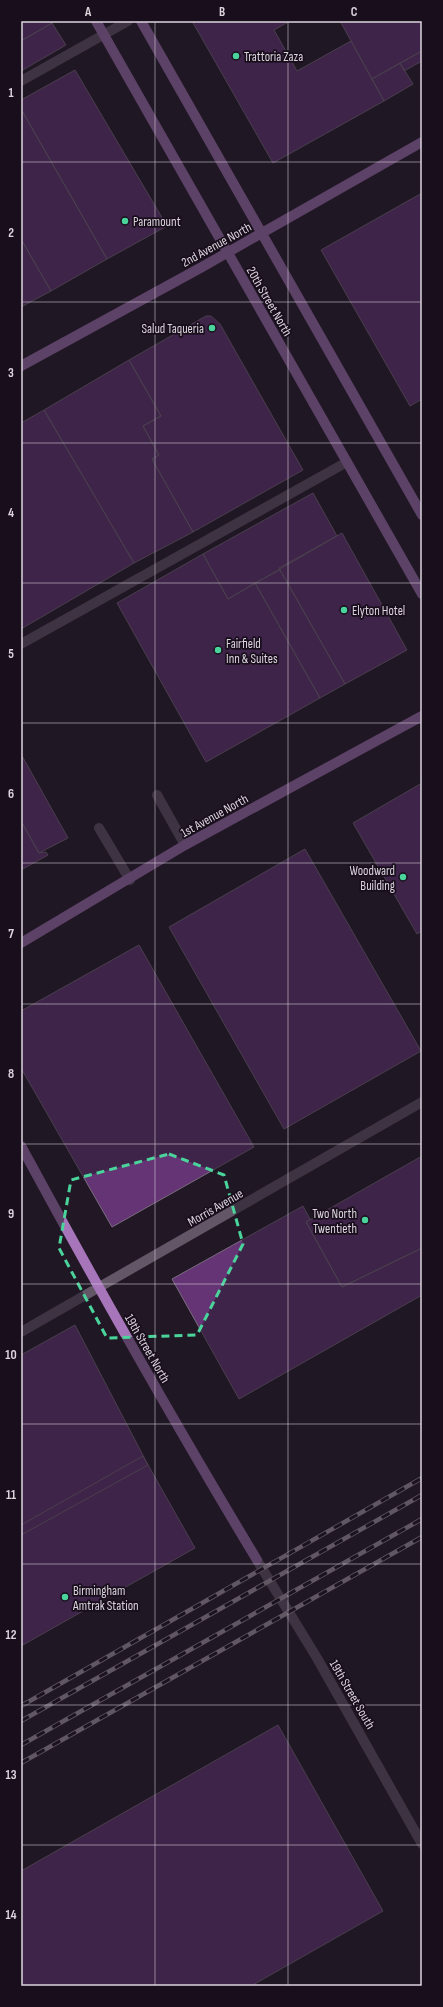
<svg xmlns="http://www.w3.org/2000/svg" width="443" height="2007" font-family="'Sofia Sans Condensed',sans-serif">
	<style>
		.building { fill: #653475; stroke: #7a6d7e }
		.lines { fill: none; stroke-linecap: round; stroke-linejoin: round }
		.minor { stroke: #635667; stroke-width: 10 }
		.major { stroke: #a775b9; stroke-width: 10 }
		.rail-casing { stroke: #ada5b0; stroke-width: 4.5 }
		.rail { stroke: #180e1c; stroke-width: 3; stroke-dasharray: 9; stroke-linecap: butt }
		.marked { fill: none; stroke: #4ad49c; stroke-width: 3; stroke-dasharray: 8 5; stroke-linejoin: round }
		.grid { fill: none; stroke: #dcd5de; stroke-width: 1; stroke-opacity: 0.55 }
		.poi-dot { fill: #4ad49c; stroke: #180e1c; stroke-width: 1.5 }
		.labels { text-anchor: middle; stroke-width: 3.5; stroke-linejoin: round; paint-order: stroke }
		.poi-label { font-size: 13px; fill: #dcd5de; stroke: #180e1c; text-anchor: start }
		.street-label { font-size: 13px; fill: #dcd5de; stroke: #180e1c }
		.neatline { fill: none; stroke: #dcd5de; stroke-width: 1.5 }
		.grid-label { font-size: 13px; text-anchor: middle; font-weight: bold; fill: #dcd5de }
	</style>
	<rect width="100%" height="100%" fill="#211725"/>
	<path class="building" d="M21,21h30l1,2 -31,18z
		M192,21h98l-16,9 23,41 54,-30 33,60 -111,62z
		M340,21h82v30l-50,28z
		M52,23l14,22 -45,26v-30z
		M422,51v10l-18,10 -4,-8z
		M400,63l13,21 -29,17 -12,-22z
		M75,70l92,156 -60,33 -86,-150v-9z
		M21,109l86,150 -56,32 -30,-52z
		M422,193v206l-12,7 -89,-156z
		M21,239l30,52 -30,16z
		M206,316h5l9,8 83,146 -110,62 -41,-73 7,-4 -16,-29 18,-10 -32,-56z
		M129,360l32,56 -18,10 16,29 -7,4 41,73 -59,31 -90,-153z
		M44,410l90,153 -113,66v-206z
		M313,493l24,43 -109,63 -25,-45z
		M342,533l65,117 -62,34 -66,-116z
		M203,554l25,45 27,-16 65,115 -114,64 -89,-159z
		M280,570l65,114 -25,14 -65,-115z
		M21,754l47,84 -29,15 -18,-32z
		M422,783v148l-5,3 -64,-111z
		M21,821l18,32 7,-1 2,3 -27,15z
		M305,849l116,202 -137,78 -115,-202z
		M139,945l115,202 -142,80 -91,-159v-57z
		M422,1156v92l-80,39 -36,-65z
		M303,1206l7,13 -4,3 36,65 80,-39v47l-183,104 -67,-120z
		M75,1325l73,140 -127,70v-180z
		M143,1456l52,92 -174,98v-121z
		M278,1725l105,186 -132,75h-230v-115z"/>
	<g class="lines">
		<path class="minor" d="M21,81l107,-60
			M21,644l326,-182
			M157,795l28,50
			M99,828l31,52
			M21,1332l401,-230
			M257,1560l60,98 105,186"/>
		<path class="major" d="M96,21l326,573
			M141,21l281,494
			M21,366l181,-99 220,-125
			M21,943l164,-98 237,-129
			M21,1146c76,140 154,278 236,414"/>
		<defs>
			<path id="rail" d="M21,1706l401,-228
				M21,1721l401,-226
				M21,1745l401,-226
				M21,1763l401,-226"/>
		</defs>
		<use href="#rail" class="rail-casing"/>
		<use href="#rail" class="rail"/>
	</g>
	<path d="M0 0H443V2007H0ZM169,1154l55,21 19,69 -46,91 -90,3 -48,-90 12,-68z" fill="#211725" fill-opacity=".55" fill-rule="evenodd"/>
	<path class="marked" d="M169,1154l55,21 19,69 -46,91 -90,3 -48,-90 12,-68z"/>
	<path class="grid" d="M155,21v1965M288,21v1965M21,162h401M21,302h401M21,443h401M21,583h401M21,723h401M21,863h401M21,1004h401M21,1144h401M21,1284h401M21,1424h401M21,1564h401M21,1705h401M21,1845h401"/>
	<g class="poi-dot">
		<circle cx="236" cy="56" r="4"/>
		<circle cx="125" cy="221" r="4"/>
		<circle cx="212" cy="328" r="4"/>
		<circle cx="344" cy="610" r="4"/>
		<circle cx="218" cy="650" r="4"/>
		<circle cx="403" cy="877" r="4"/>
		<circle cx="365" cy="1220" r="4"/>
		<circle cx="65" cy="1597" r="4"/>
	</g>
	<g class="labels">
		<g class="poi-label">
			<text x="244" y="61">Trattoria Zaza</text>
			<text x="133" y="226">Paramount</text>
			<text x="204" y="333" text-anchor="end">Salud Taqueria</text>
			<text x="352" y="615">Elyton Hotel</text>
			<text x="226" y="648">Fairfield<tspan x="226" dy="15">Inn &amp; Suites</tspan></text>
			<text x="395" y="875" text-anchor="end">Woodward<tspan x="395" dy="15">Building</tspan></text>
			<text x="357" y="1218" text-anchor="end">Two North<tspan x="357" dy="15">Twentieth</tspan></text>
			<text x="73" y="1595">Birmingham<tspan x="73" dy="15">Amtrak Station</tspan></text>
		</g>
		<g class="street-label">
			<text transform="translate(216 244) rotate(-29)" y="5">2nd Avenue North</text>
			<text transform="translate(270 301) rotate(60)" y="5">20th Street North</text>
			<text transform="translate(214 815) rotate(-29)" y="5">1st Avenue North</text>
			<text transform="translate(215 1207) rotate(-30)" y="5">Morris Avenue</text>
			<text transform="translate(148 1348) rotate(60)" y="5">19th Street North</text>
			<text transform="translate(353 1694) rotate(60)" y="5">19th Street South</text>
		</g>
	</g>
	<rect width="443" height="2007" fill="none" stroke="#180e1c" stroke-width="44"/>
	<rect x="22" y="22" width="399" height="1963" class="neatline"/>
	<g class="grid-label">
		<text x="88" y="16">A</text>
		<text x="222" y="16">B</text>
		<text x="354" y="16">C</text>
		<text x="11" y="97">1</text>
		<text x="11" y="237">2</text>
		<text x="11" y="377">3</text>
		<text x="11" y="517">4</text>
		<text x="11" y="658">5</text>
		<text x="11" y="798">6</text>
		<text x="11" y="938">7</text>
		<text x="11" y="1078">8</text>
		<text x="11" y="1218">9</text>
		<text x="11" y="1359">10</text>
		<text x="11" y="1499">11</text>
		<text x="11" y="1639">12</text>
		<text x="11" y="1779">13</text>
		<text x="11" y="1919">14</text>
	</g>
</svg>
